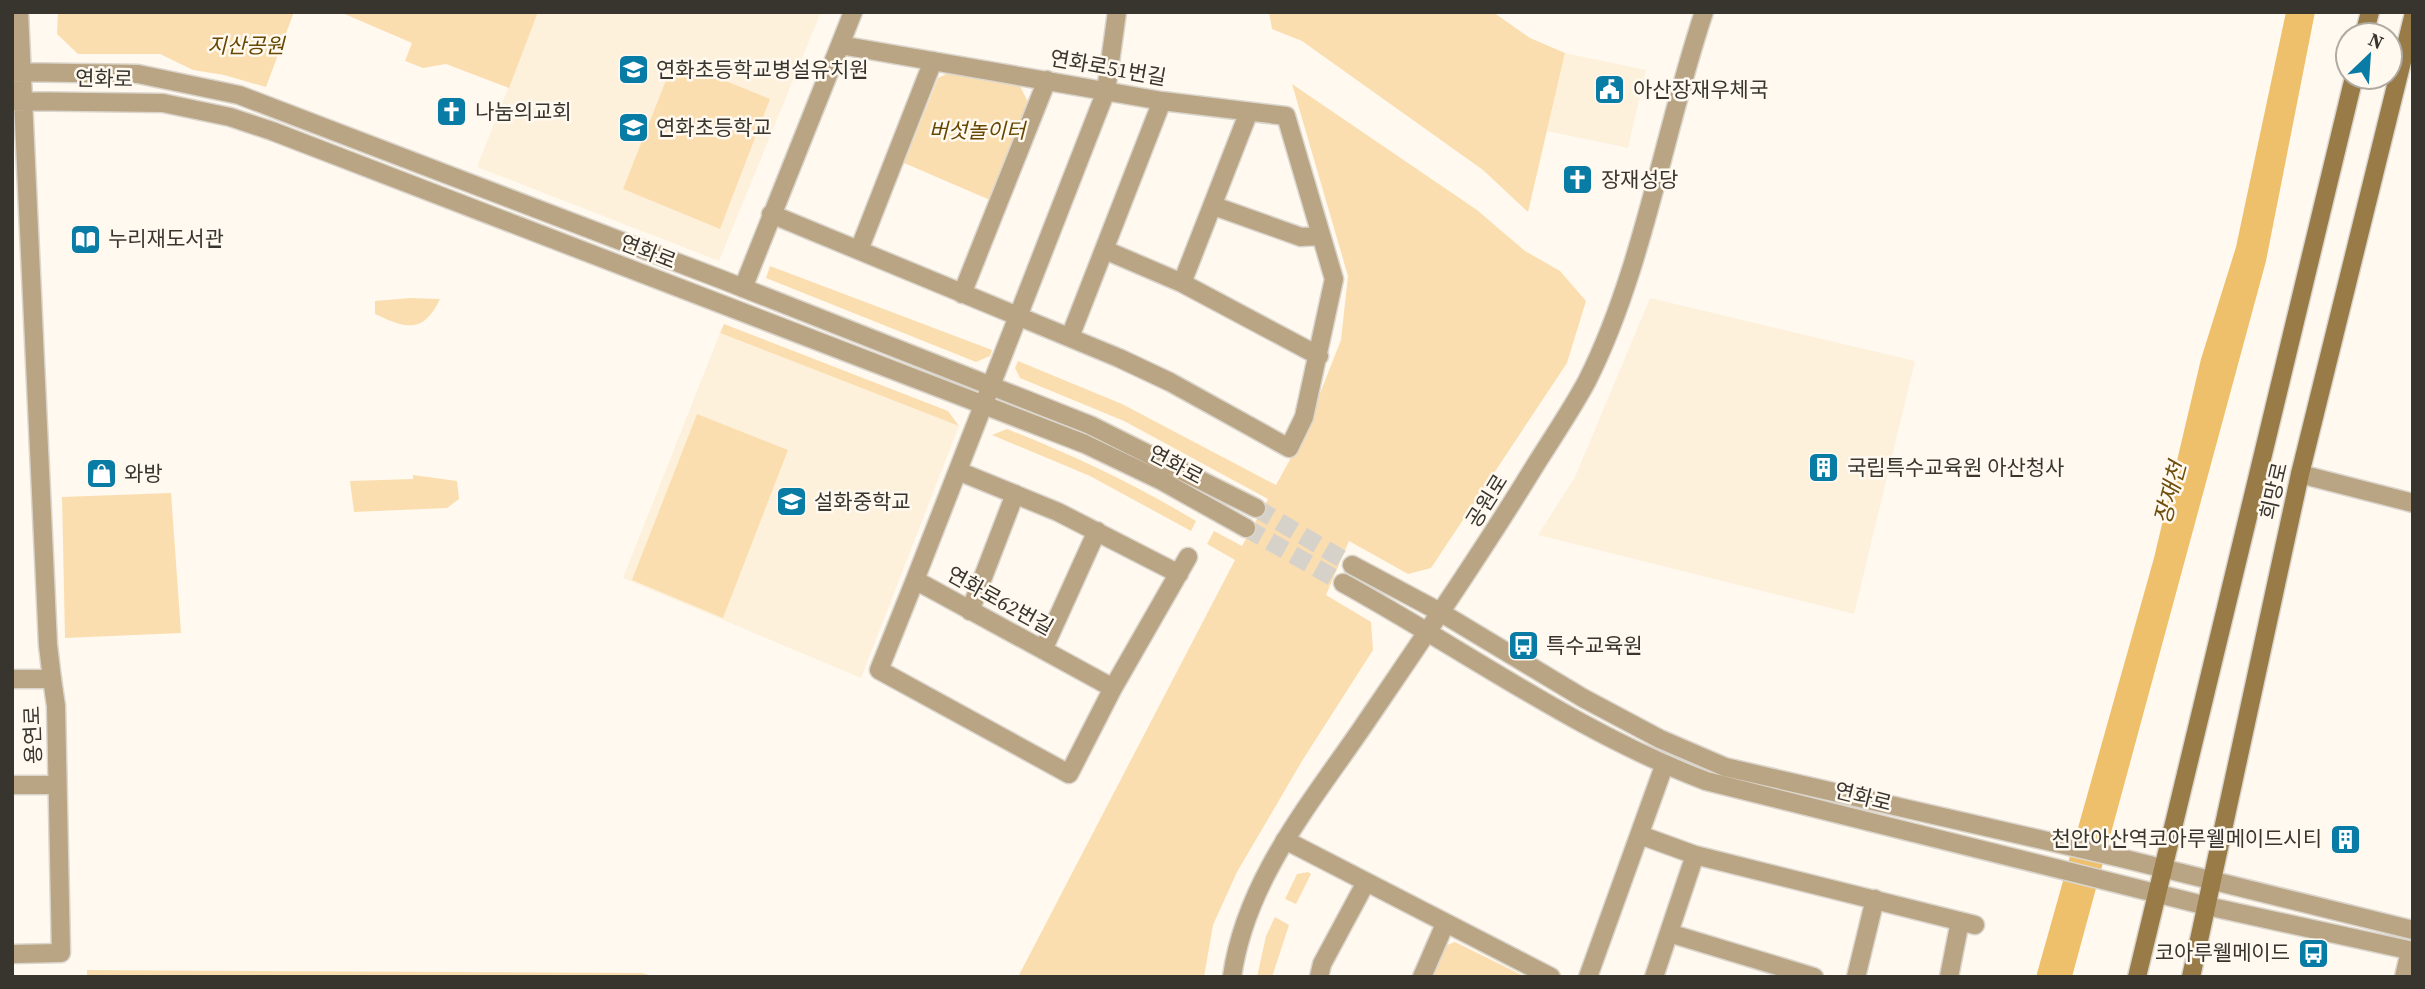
<svg xmlns="http://www.w3.org/2000/svg" width="2425" height="989" font-family="'Source Serif 4','Noto Sans KR',serif">
	<style>
		.built { fill: #fef1dc }
		.green { fill: #fbdeb0 }
		.water { fill: #efc06c }
		.lines { fill: none; stroke-linecap: round; stroke-linejoin: round }
		.tertiary-tunnel { stroke: #d7d2c9; stroke-width: 18; stroke-dasharray: 18 9; stroke-linecap: butt }
		.minor-casing { stroke: #dbd6cd; stroke-width: 21 }
		.tertiary-casing { stroke: #dbd6cd; stroke-width: 21 }
		.secondary-casing { stroke: #dbd6cd; stroke-width: 21 }
		.minor { stroke: #b9a483; stroke-width: 18 }
		.tertiary { stroke: #b9a483; stroke-width: 18 }
		.secondary { stroke: #987b47; stroke-width: 18 }
		.labels { text-anchor: middle; stroke-width: 5; stroke-linejoin: round; paint-order: stroke }
		.park-label { font-size: 21px; font-style: italic; fill: #674802; stroke: #fff9f0 }
		.street-label { font-size: 21px; fill: #38352f; stroke: #fff9f0 }
		.poi-label { font-size: 21px; fill: #38352f; stroke: #fff9f0; text-anchor: start }
		.water-label { font-size: 23px; font-style: italic; fill: #6e4f0d; stroke: #fff9f0 }
	</style>
	<rect width="100%" height="100%" fill="#fff9f0"/>
	<path class="built" d="M538,12h283l-102,249 -242,-94z
		M1565,53l81,17 -18,78 -81,-17z
		M1650,298l265,63 -61,253 -316,-79 37,-58z
		M720,333l239,93 -98,252 -238,-100z"/>
	<path class="green" d="M58,12h236l-28,75 -42,-12 -31,-5 -33,-16h-82l-21,-20z
		M340,12h198l-29,76 -63,-24 -23,4 -18,-7 7,-18z
		M1269,12h224l37,26 35,15 -37,159 -45,-42 -181,-129 -30,-12z
		M674,60l96,39 -50,130 -97,-40z
		M948,73l72,13 8,16 -38,98 -86,-37 34,-85z
		M1292,84l185,126 48,41 35,20 26,30 -19,62 -136,205 -23,6 -59,-33 -23,54 45,27 2,28 -71,111 -65,111 -24,53 -9,52h-186l217,-417 -28,-16 7,-13 28,15 26,-47 -144,-78 -104,-43 -5,-10 3,-7 104,43 154,81 28,-51 37,-94 7,-64z
		M770,266l222,84 -2,6 -14,6 -210,-84z
		M410,298l30,1c-17,36 -35,29 -65,15v-13z
		M724,324l224,87 11,15 -239,-93z
		M697,414l91,36 -65,168 -91,-38z
		M1007,429c66,26 129,56 189,92l-5,10 -101,-55 -98,-41z
		M413,475l44,6 2,18 -12,9 -93,4 -4,-31 63,-2z
		M171,493l10,140 -116,5 -3,-141z
		M1308,872l3,2 -15,30 -11,-5 12,-25z
		M1275,917l14,8 -17,52h-15l9,-41z
		M1455,942l71,35h-94l15,-32z
		M87,970l555,3 14,4h-569z"/>
	<path class="water" d="M2286,12h29l-49,249 -194,716h-36l118,-419 47,-199 35,-112z"/>
	<g class="lines">
		<path class="tertiary-tunnel" d="M1256,508l96,57
			M1246,528l97,55"/>
		<defs>
			<path id="minor" d="M1117,12l-11,79 -191,489 198,108 75,-131
				M840,45l13,-33
				M1214,206l87,31 18,-1
				M859,250l74,-189
				M1105,250l77,33 137,73
				M1182,283l66,-169
				M743,288l97,-243 322,56 124,15 48,163 -30,138 -15,31 -119,-66 -51,-24 -348,-144
				M962,294l85,-214
				M1070,337l92,-236
				M958,471l100,41 121,62
				M915,580l-36,90 190,104 44,-86
				M970,611l45,-117
				M1043,650l54,-119
				M12,785h45
				M1640,835l55,20 280,70
				M1285,840l266,137
				M1669,933l145,44
				M12,954l49,-1 -5,-247 -4,-27
				M1319,977l3,-13 43,-80
				M1422,977l23,-53
				M1588,977l76,-211
				M1654,977l41,-122
				M1856,977l19,-78
				M1949,977l11,-56
				M2404,977l6,-26"/>
			<path id="tertiary" d="M12,72l126,2 101,21 484,185 367,145 166,83
				M12,101l151,2 67,14 42,14 813,313 77,37 84,47
				M2300,474l113,29
				M1352,565l88,47 143,86 77,41 65,28 396,91 292,72
				M1343,583c120,66 234,149 363,198l501,125 206,45
				M12,679h40l-4,-34 -29,-633
				M1232,977c13,-95 77,-172 130,-249 59,-87 119,-174 174,-264 17,-27 36,-55 51,-83 56,-111 77,-250 117,-369"/>
			<path id="secondary" d="M2364,35l6,-23
				M2137,977l217,-900
				M2191,977l109,-503 113,-457"/>
		</defs>
		<use href="#minor" class="minor-casing"/>
		<use href="#tertiary" class="tertiary-casing"/>
		<use href="#secondary" class="secondary-casing"/>
		<use href="#minor" class="minor"/>
		<use href="#tertiary" class="tertiary"/>
		<use href="#secondary" class="secondary"/>
	</g>
	<defs>
		<symbol id="school-square" viewBox="-11 -11 22 22"><rect x="-9" y="-9" width="18" height="18" rx="4" fill="#097ca5" stroke="#fff9f0"/><path d="M0-5L7-2L0 1L-7-2ZM-4 1L0 2.5L4 1V4Q0 6-4 4Z" fill="#fff"/></symbol>
		<symbol id="civic-square" viewBox="-11 -11 22 22"><rect x="-9" y="-9" width="18" height="18" rx="4" fill="#097ca5" stroke="#fff9f0"/><path d="M-.6-6.5H3V-4.5H.6V-3L4-1V1h2V6H-6V1h2V-1L-.6-3ZM-1.2 2.5V6h2.4V2.5Z" fill="#fff"/></symbol>
		<symbol id="church-square" viewBox="-11 -11 22 22"><rect x="-9" y="-9" width="18" height="18" rx="4" fill="#097ca5" stroke="#fff9f0"/><path d="M-1.2-6h2.4v3.5h3.3v2.4h-3.3V6h-2.4V-.1h-3.3v-2.4h3.3Z" fill="#fff"/></symbol>
		<symbol id="library-square" viewBox="-11 -11 22 22"><rect x="-9" y="-9" width="18" height="18" rx="4" fill="#097ca5" stroke="#fff9f0"/><path d="M-6-4Q-3-5.5-.7-3.5V5Q-3 3-6 4ZM6-4Q3-5.5 .7-3.5V5Q3 3 6 4Z" fill="#fff"/></symbol>
		<symbol id="building-square" viewBox="-11 -11 22 22"><rect x="-9" y="-9" width="18" height="18" rx="4" fill="#097ca5" stroke="#fff9f0"/><path d="M-4-6H4V6H1V3H-1V6H-4ZM-2.5-4.3h1.7v1.8h-1.7ZM.8-4.3h1.7v1.8H.8ZM-2.5-1h1.7V.8h-1.7ZM.8-1h1.7V.8H.8Z" fill="#fff"/></symbol>
		<symbol id="shop-square" viewBox="-11 -11 22 22"><rect x="-9" y="-9" width="18" height="18" rx="4" fill="#097ca5" stroke="#fff9f0"/><path d="M-5-2.5h2.3a2.7 3.5 0 0 1 5.4 0H5L5.5 6h-11ZM-1.5-2.5h3a1.5 2.3 0 0 0-3 0Z" fill="#fff"/></symbol>
		<symbol id="bus-square" viewBox="-11 -11 22 22"><rect x="-9" y="-9" width="18" height="18" rx="4" fill="#097ca5" stroke="#fff9f0"/><path d="M-5-6H5V4H4V6H2V4H-2V6H-4V4H-5ZM-3.5-4V0h7V-4ZM-3.5 1.2v1.5H-2V1.2ZM2 1.2v1.5H3.5V1.2Z" fill="#fff"/></symbol>
	</defs>
	<g fill-rule="evenodd">
		<use href="#school-square" x="616" y="52" width="35" height="35"/>
		<use href="#civic-square" x="1592" y="72" width="35" height="35"/>
		<use href="#church-square" x="434" y="94" width="35" height="35"/>
		<use href="#school-square" x="616" y="110" width="35" height="35"/>
		<use href="#church-square" x="1560" y="162" width="35" height="35"/>
		<use href="#library-square" x="68" y="222" width="35" height="35"/>
		<use href="#building-square" x="1806" y="450" width="35" height="35"/>
		<use href="#shop-square" x="84" y="456" width="35" height="35"/>
		<use href="#school-square" x="774" y="484" width="35" height="35"/>
		<use href="#bus-square" x="1506" y="628" width="35" height="35"/>
		<use href="#building-square" x="2328" y="822" width="35" height="35"/>
		<use href="#bus-square" x="2296" y="936" width="35" height="35"/>
	</g>
	<g class="labels">
		<g class="park-label">
			<text x="246" y="53">지산공원</text>
			<text x="977" y="138">버섯놀이터</text>
		</g>
		<g class="street-label">
			<text transform="translate(1108 68) rotate(10)" y="7">연화로51번길</text>
			<text transform="translate(104 79) rotate(1)" y="7">연화로</text>
			<text transform="translate(648 252) rotate(21)" y="7">연화로</text>
			<text transform="translate(1176 465) rotate(28)" y="7">연화로</text>
			<text transform="translate(2274 491) rotate(-77)" y="7">희망로</text>
			<text transform="translate(1487 501) rotate(-58)" y="7">공원로</text>
			<text transform="translate(1000 601) rotate(29)" y="7">연화로62번길</text>
			<text transform="translate(33 735) rotate(-92)" y="7">용연로</text>
			<text transform="translate(1863 797) rotate(14)" y="7">연화로</text>
		</g>
		<g class="poi-label">
			<text x="656" y="77">연화초등학교병설유치원</text>
			<text x="1633" y="97">아산장재우체국</text>
			<text x="475" y="119">나눔의교회</text>
			<text x="656" y="135">연화초등학교</text>
			<text x="1601" y="187">장재성당</text>
			<text x="108" y="246">누리재도서관</text>
			<text x="1847" y="475">국립특수교육원 아산청사</text>
			<text x="124" y="481">와방</text>
			<text x="814" y="509">설화중학교</text>
			<text x="1546" y="653">특수교육원</text>
			<text x="2322" y="846" text-anchor="end">천안아산역코아루웰메이드시티</text>
			<text x="2290" y="960" text-anchor="end">코아루웰메이드</text>
		</g>
		<g class="water-label">
			<text transform="translate(2170 493) rotate(-75)" y="8">장재천</text>
		</g>
	</g>
	<rect width="2425" height="989" fill="none" stroke="#38352f" stroke-width="28"/>
	<g transform="translate(2369 56) rotate(25)"><circle r="33" fill="#fff9f0" stroke="#afaba3" stroke-width="2"/>
	<path d="M0-5L12 26L0 18L-12 26Z" fill="#097ca5"/>
	<text y="-10" font-size="19" font-weight="bold" text-anchor="middle" fill="#38352f">N</text>
	</g>
</svg>
